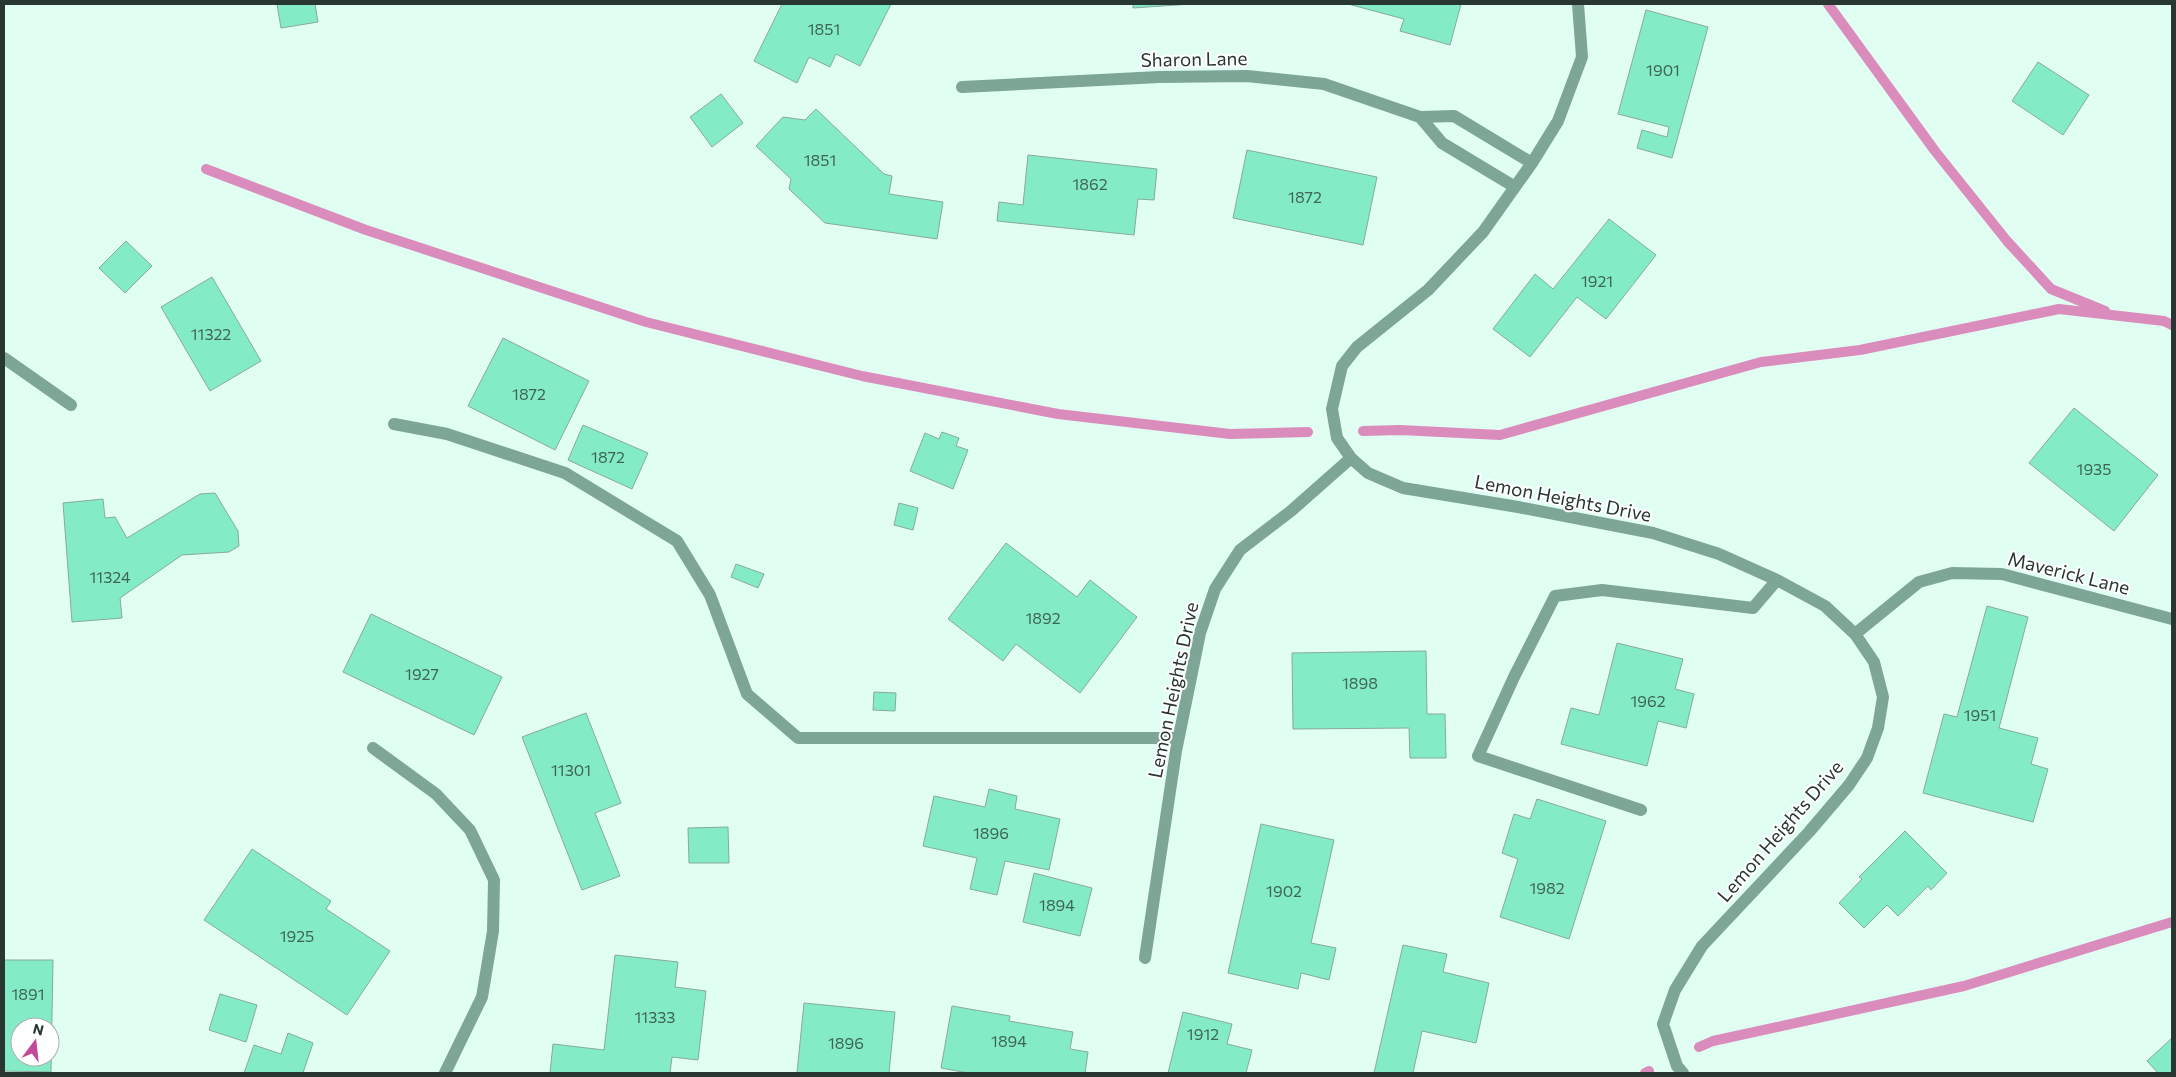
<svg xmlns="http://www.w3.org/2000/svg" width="2176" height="1077" font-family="Commissioner,sans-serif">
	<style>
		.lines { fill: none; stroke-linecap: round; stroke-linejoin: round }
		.stream { stroke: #da8cbc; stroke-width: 10 }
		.building { fill: #83ecc7; stroke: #87aa9c; fill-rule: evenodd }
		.minor { stroke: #7da696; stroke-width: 12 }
		.labels { text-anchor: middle; stroke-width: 4; stroke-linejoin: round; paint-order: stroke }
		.number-label { font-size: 16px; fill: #3f6456 }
		.street-label { font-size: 19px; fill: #283731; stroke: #fff }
	</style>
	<rect width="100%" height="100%" fill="#e1fef2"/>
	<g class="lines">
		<path class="stream" d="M1828,4l107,147 72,90 44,48 54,22
			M206,169l160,61 280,92 216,54 196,38 172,20 78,-2
			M1363,431l37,-1 100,5 261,-73 99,-12 199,-41 105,12 8,4
			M1699,1047l14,-6 251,-55 208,-64
			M1645,1073l4,-2"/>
	</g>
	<path class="building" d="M277,4h38l3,18 -37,6z
		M782,4h109l-31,62 -24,-12 -6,13 -21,-10 -12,26 -43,-22z
		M1133,4h58l-58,4z
		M1348,4h113l-11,41 -50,-14 4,-12z
		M1646,10l62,17 -36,131 -35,-10 5,-18 25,7 2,-10 -51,-13z
		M2038,62l51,33 -26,40 -51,-34z
		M721,94l22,29 -31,24 -22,-30z
		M816,109l68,65 8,2 -3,18 54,8 -6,37 -112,-16 -36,-34 2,-10 -35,-33 27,-29 22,3z
		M1247,150l130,27 -14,68 -130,-27z
		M1028,155l129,14 -3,31 -16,-1 -4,36 -137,-14 2,-19 24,3z
		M1609,219l47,36 -50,64 -29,-22 -47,60 -37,-28 42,-55 18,15z
		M126,241l26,25 -27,27 -26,-25z
		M212,277l49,84 -51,30 -49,-84z
		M503,338l86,43 -34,69 -87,-44z
		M2074,408l84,67 -44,56 -85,-68z
		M583,425l65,28 -16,36 -64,-29z
		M942,432l17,6 -3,8 12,4 -15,39 -43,-18 15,-38 14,6z
		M215,493l23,38 1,15 -10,6 -47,3 -62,43 2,20 -50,4 -9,-119 40,-4 2,19 10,-1 12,21 73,-44z
		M899,503l19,5 -5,22 -19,-5z
		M1006,543l71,54 13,-17 47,37 -57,76 -64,-49 -13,17 -55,-42z
		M736,564l28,10 -6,14 -27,-11z
		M1987,606l41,11 -29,111 39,10 -7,26 17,5 -15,53 -110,-29 21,-79 13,3z
		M371,614l131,63 -28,58 -131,-63z
		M1617,643l66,16 -8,30 19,5 -8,34 -28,-7 -11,45 -86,-22 10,-36 28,7z
		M1426,651l1,63h18l1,44h-36l-1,-30 -116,1 -1,-76z
		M874,692l22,1 -1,18 -22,-1z
		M586,713l35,90 -26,10 25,63 -38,14 -60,-153z
		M989,789l28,7 -2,13 45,10 -11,51 -44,-9 -8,34 -27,-6 7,-31 -54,-12 11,-50 51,11z
		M1537,799l69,22 -37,118 -69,-22 18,-58 -16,-6 12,-39 16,5z
		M1261,824l73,16 -23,103 25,5 -7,32 -28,-7 -3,16 -70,-16z
		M728,827l1,36h-40l-1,-35z
		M1905,831l42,42 -16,17 -3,-4 -30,30 -11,-11 -23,23 -25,-25 23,-24 -3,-2z
		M252,849l79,52 -5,8 64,42 -43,64 -143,-95z
		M1034,873l58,15 -12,48 -57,-14z
		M1403,945l44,9 -4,18 46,11 -13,60 -54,-12 -9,42h3h-42z
		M615,955l63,7 -3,25 31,4 -8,69 -26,-3 -2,16h-120l3,-29 51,6z
		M4,960h49l-2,112 -47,-1zM20,1027h30v30h-30z
		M220,994l37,11 -11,37 -37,-12z
		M804,1003l91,9 -6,61h-92z
		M952,1006l58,10 -1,5 64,11 -3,17 18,3 -3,21h-117l-27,-5z
		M1183,1012l49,12 -5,20 25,6 -6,23h-78z
		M288,1033l25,10 -10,30h-59l10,-28 27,9z
		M2172,1038v35h-14l-11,-12z"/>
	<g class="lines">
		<path class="minor" d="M1578,4l4,53 -24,64 -26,42 -49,69 -55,58 -71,57 -15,19 -10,43 5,29 14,20 17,15 35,15 115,19 135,26 66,21 58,26 48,26 30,28 19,28 9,35 -5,31 -11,30 -18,27 -40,47 -107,114 -27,44 -12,34 14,42 6,7
			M962,87l197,-10 88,-1 77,8 96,33 34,-1 78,47
			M1420,117l22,26 73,44
			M4,358l67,47
			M394,424l53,10 118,39 112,68 33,54 37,99 51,44h380
			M1855,634l64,-52 33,-9 50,1 170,45
			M373,748l63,46 34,36 24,50 -1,51 -11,66 -37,76
			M1641,810l-163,-54 36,-79 41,-81 47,-6 151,18 24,-28
			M1145,958l31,-207 24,-118 15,-44 25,-39 51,-39 60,-53"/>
	</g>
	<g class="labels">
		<g class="number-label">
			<text x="824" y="35">1851</text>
			<text x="1663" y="76">1901</text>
			<text x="820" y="166">1851</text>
			<text x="1090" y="190">1862</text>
			<text x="1305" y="203">1872</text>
			<text x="1597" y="287">1921</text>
			<text x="211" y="340">11322</text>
			<text x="529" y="400">1872</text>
			<text x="608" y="463">1872</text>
			<text x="2094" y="475">1935</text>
			<text x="110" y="583">11324</text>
			<text x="1043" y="624">1892</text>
			<text x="422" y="680">1927</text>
			<text x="1360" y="689">1898</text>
			<text x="1648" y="707">1962</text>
			<text x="1980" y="721">1951</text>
			<text x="571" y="776">11301</text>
			<text x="991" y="839">1896</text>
			<text x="1547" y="894">1982</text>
			<text x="1284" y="897">1902</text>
			<text x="1057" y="911">1894</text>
			<text x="297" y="942">1925</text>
			<text x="28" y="1000">1891</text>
			<text x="655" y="1023">11333</text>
			<text x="1203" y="1040">1912</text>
			<text x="1009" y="1047">1894</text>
			<text x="846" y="1049">1896</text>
		</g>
		<g class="street-label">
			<text transform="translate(1194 59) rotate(-1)" y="7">Sharon Lane</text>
			<text transform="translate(1563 498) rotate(11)" y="7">Lemon Heights Drive</text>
			<text transform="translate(2069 573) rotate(14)" y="7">Maverick Lane</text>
			<text transform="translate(1173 690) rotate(-78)" y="7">Lemon Heights Drive</text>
			<text transform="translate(1780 831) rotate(-49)" y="7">Lemon Heights Drive</text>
		</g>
	</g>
	<rect width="2176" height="1077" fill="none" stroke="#283731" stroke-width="10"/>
	<g transform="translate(35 1042) rotate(15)"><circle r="24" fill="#ffffff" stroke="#a9afad"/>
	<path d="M0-4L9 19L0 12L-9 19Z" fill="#c2489a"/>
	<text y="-8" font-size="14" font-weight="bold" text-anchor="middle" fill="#283731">N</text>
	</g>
</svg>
